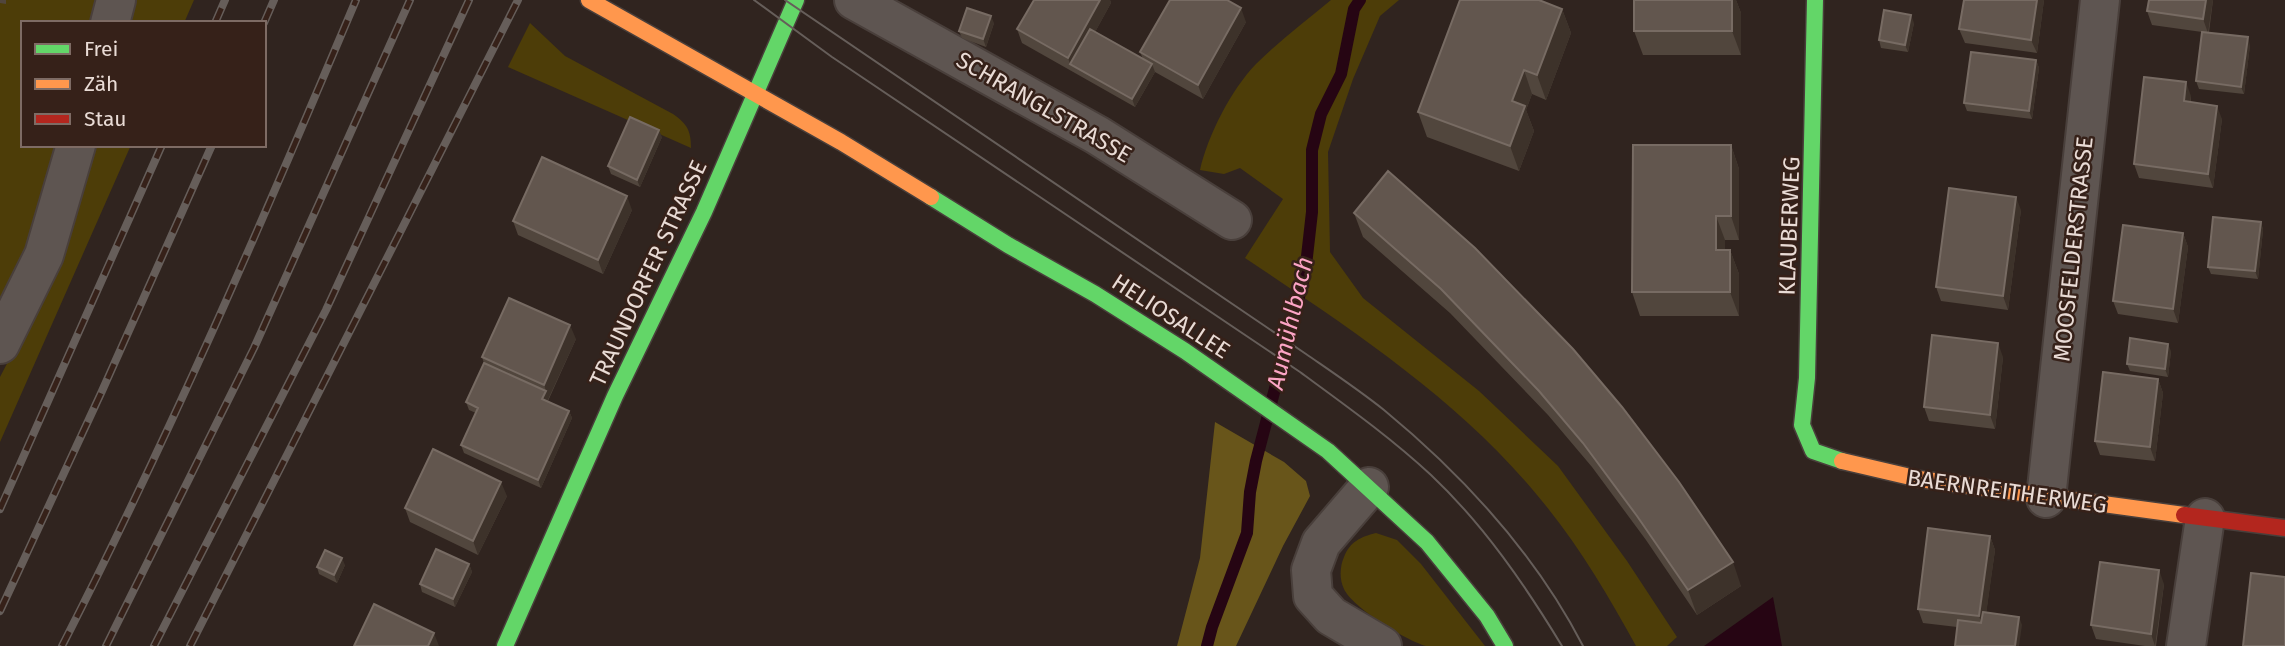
<svg xmlns="http://www.w3.org/2000/svg" width="2285" height="646" font-family="'Fira Sans',sans-serif">
	<style>
		.green { fill: #4d3d08 }
		.forest { fill: #68551a }
		.water { fill: #260513 }
		.lines { fill: none; stroke-linecap: round; stroke-linejoin: round }
		.stream { stroke: #260513; stroke-width: 12 }
		.street-casing { stroke: #493f3b; stroke-width: 42 }
		.fast-casing { stroke: #493f3b; stroke-width: 19 }
		.slow-casing { stroke: #493f3b; stroke-width: 19 }
		.jam-casing { stroke: #493f3b; stroke-width: 19 }
		.street { stroke: #5e5551; stroke-width: 38 }
		.fast { stroke: #63d668; stroke-width: 16 }
		.slow { stroke: #ff974d; stroke-width: 16 }
		.jam { stroke: #b3261e; stroke-width: 16 }
		.tram { stroke: #665e5a; stroke-width: 2 }
		.rail-casing { stroke: #665e5a; stroke-width: 8 }
		.rail { stroke: #362119; stroke-width: 5; stroke-dasharray: 16; stroke-linecap: butt }
		.wall { fill: #51463d }
		.shaded-wall { fill: #3d322a }
		.building { fill: #62564e; stroke: #776b63; stroke-width: 2 }
		.labels { text-anchor: middle; stroke-width: 5; stroke-linejoin: round; paint-order: stroke }
		.street-label { font-size: 23px; fill: #e9dbd5; stroke: #362119 }
		.water-label { font-size: 24px; font-style: italic; fill: #fca4c5; stroke: #362119 }
	</style>
	<rect width="100%" height="100%" fill="#30241f"/>
	<path class="green" d="M0,0h105l-6,23h-76v122h42l-65,174z
		M130,0h64l-10,23h-60z
		M1331,0h68l-19,16 -27,63 -25,73 2,100 33,46 116,93 79,75 69,95 50,76 -10,9h-31c-29,-53 -60,-105 -99,-151 -80,-97 -189,-168 -292,-237l38,-59 -43,-31 -16,6 -24,-4c8,-35 31,-80 56,-106 23,-23 50,-43 75,-64z
		M530,23l35,33 108,58c14,10 18,16 18,34l-183,-81z
		M90,145h41l-131,297v-65l36,-69z
		M1376,533l21,7 24,24 64,82c-16,0 -43,0 -59,0 -19,-5 -74,-39 -82,-57 -5,-10 -4,-23 0,-32 6,-15 16,-20 32,-24z"/>
	<path class="forest" d="M1215,422l69,40 22,19 4,15 -27,50 -47,100h-59l23,-88z"/>
	<path class="water" d="M1773,597l9,49h-78z"/>
	<g class="lines">
		<path class="stream" d="M1207,646l5,-19 35,-94 3,-41 6,-31 49,-187 7,-62v-62l9,-36 20,-40 13,-65 6,-9"/>
		<defs>
			<path id="street" d="M854,0l243,135 135,85
				M110,23l6,-23
				M0,344l44,-89 32,-110
				M1369,487l-48,56 -10,27 2,26 18,20 51,30
				M2046,498l54,-498
				M2186,646l19,-128"/>
			<path id="fast" d="M1815,0l-8,378 -5,47 11,26 29,10
				M931,197l77,48 87,49 90,57 143,100 99,91 60,74 18,30
				M505,646l110,-250 89,-184 92,-212"/>
			<path id="slow" d="M589,0l252,142 90,55
				M1842,461l77,18 265,36"/>
			<path id="jam" d="M2184,515l101,13"/>
		</defs>
		<use href="#street" class="street-casing"/>
		<use href="#fast" class="fast-casing"/>
		<use href="#slow" class="slow-casing"/>
		<use href="#jam" class="jam-casing"/>
		<use href="#street" class="street"/>
		<use href="#fast" class="fast"/>
		<use href="#slow" class="slow"/>
		<use href="#jam" class="jam"/>
		<path class="tram" d="M754,0l78,57 468,315c45,33 90,65 131,103 53,50 94,110 131,171
			M785,0l521,354c26,18 53,36 78,56 80,66 151,143 199,236"/>
		<defs>
			<path id="rail" d="M215,23l10,-23
				M264,23l10,-23
				M0,509l162,-364
				M0,611l102,-220 110,-246
				M62,646c108,-211 202,-428 294,-646
				M106,646l148,-298 156,-348
				M154,646l172,-336 143,-310
				M190,646l328,-646"/>
		</defs>
		<use href="#rail" class="rail-casing"/>
		<use href="#rail" class="rail"/>
	</g>
	<path class="wall" d="M0,0h6v4l-6,-1z
		M1034,0h76l1,3 -16,29 48,27 -3,-7 106,-30 -43,77 -48,-27 -20,35 -113,-64 -5,-14z
		M1634,0h102l5,13v42h-98l-9,-24z
		M2044,0l-7,53 -72,-10 -6,-14z
		M2149,0h64l-4,32 41,13 -6,49 -45,-5 -3,-8 6,-49 -50,-7 -5,-14z
		M1562,9l9,24 -25,67 -14,-6 -6,16 8,21 -15,40 -92,-34 -9,-25z
		M994,23l-8,24 -24,-9 -3,-7z
		M1914,23l-6,29 -27,-4 -2,-8z
		M2036,60l3,8 -7,51 -65,-8 -3,-8z
		M2191,96v6l31,17 -9,69 -74,-10 -5,-14z
		M662,137l-22,50 -29,-13 -3,-8z
		M1731,145l8,24v71h-14v10h5l9,24v42h-99l-8,-24z
		M1388,171l353,415 -44,29 -51,-75 -54,-73 -44,-52 -98,-102 -87,-76 -9,-24z
		M632,210l-29,64 -85,-39 -5,-14z
		M2021,210l-13,100 -67,-9 -5,-14z
		M2261,222l2,8 -5,49 -47,-5 -3,-7z
		M2183,233l5,14 -10,76 -60,-9 -5,-13z
		M576,339l-28,62 21,10 3,7 -31,70 -77,-35 -3,-8 15,-32 -7,-3 -3,-8 18,-39 -2,-6z
		M2171,351l-3,26 -38,-6 -3,-7z
		M2003,357l-8,72 -66,-8 -5,-14z
		M2158,379l5,14 -8,68 -55,-6 -5,-14z
		M507,496l-29,59 -68,-33 -5,-14z
		M1990,536l5,14 -9,63 36,12 -65,2 -34,-4 -5,-14z
		M469,564l3,8 -17,35 -33,-15 -2,-8z
		M345,565l-8,18 -18,-9 -2,-7z
		M2164,584l-8,62h-11l-49,-7 -5,-14z"/>
	<path class="shaded-wall" d="M1100,0h10l1,3 -35,64 -6,-3 -2,-6z
		M1732,0h4l5,13v42l-9,-24z
		M2037,0h7l-7,53 -6,-13z
		M2206,0h7l-5,33 -5,-14z
		M1241,8l5,14 -43,77 -5,-14z
		M1562,9l9,24 -25,67 -9,-25z
		M1911,15l3,8 -6,29 -3,-7z
		M991,16l3,7 -8,24 -3,-8z
		M2248,37l2,8 -6,49 -3,-7z
		M2036,60l3,8 -7,51 -3,-8z
		M1152,64l3,8 -20,35 -3,-8z
		M1524,70l8,24 -6,16 8,21 -15,40 -9,-25 2,-45z
		M2186,82l5,14 -2,19 -5,-14z
		M2217,106l5,13 -9,69 -5,-14z
		M659,130l3,7 -22,50 -3,-7z
		M1731,145l8,24v71l-8,-24z
		M627,196l5,14 -29,64 -5,-14z
		M2016,197l5,13 -13,100 -5,-14z
		M1716,216l9,24v34l-9,-24z
		M2261,222l2,8 -5,49 -3,-8z
		M2183,233l5,14 -10,76 -5,-14z
		M1730,250l9,24v42l-9,-24z
		M570,325l6,14 -31,67 -3,-7 4,-8 -2,-6z
		M1998,343l5,14 -8,72 -5,-14z
		M2168,344l3,7 -3,26 -3,-8z
		M2158,379l5,14 -8,68 -5,-14z
		M569,411l3,7 -31,70 -3,-8z
		M501,482l6,14 -29,59 -5,-14z
		M1990,536l5,14 -11,80 -5,-14z
		M342,558l3,7 -8,18 -3,-8z
		M1733,562l8,24 -44,29 -9,-25z
		M469,564l3,8 -17,35 -2,-8z
		M2159,570l5,14 -9,62 -4,-12z
		M2019,617l3,8 -3,21h-4z
		M434,633l5,13h-11z"/>
	<path class="building" d="M1034,0h66l-32,58 -51,-29z
		M1170,0h57l14,8 -43,77 -58,-33z
		M1460,0h79l23,9 -25,66 -13,-5 -12,31 13,5 -15,40 -92,-34z
		M1634,0h98v31h-98z
		M1964,0h73l-6,40 -72,-11z
		M2149,0h57l-3,19 -56,-8z
		M967,8l24,8 -8,23 -24,-8z
		M1884,10l27,5 -6,30 -26,-5z
		M1090,29l62,35 -20,35 -62,-35z
		M2202,32l46,5 -7,50 -45,-6z
		M1971,52l65,8 -7,51 -65,-8z
		M2144,77l42,5 -2,19 33,5 -9,68 -74,-10z
		M630,117l29,13 -22,50 -29,-14z
		M1633,145h98v71h-15v34h14v42h-98z
		M542,157l85,39 -29,64 -85,-39z
		M1388,171l87,77 98,101 49,58 57,75 54,80 -45,28 -51,-74 -54,-73 -44,-52 -98,-102 -87,-76z
		M1949,188l67,9 -13,99 -67,-9z
		M2213,217l48,5 -6,49 -47,-4z
		M2123,225l60,8 -10,76 -60,-8z
		M509,298l61,27 -26,60 -62,-28z
		M1932,335l66,8 -8,72 -66,-8z
		M2130,338l38,6 -3,25 -38,-5z
		M484,363l62,28 -4,8 27,12 -31,69 -77,-35 17,-37 -12,-6z
		M2103,372l55,7 -8,68 -55,-6z
		M433,449l68,33 -28,59 -68,-33z
		M1928,528l62,8 -11,80 -61,-7z
		M436,549l33,15 -16,35 -33,-15z
		M325,550l17,8 -8,17 -17,-8z
		M2100,562l59,8 -8,64 -60,-9z
		M2251,573l34,4v69h-42z
		M374,604l60,29 -6,13h-74z
		M1983,612l36,5 -4,29h-60l3,-26 23,3z"/>
	<g class="labels">
		<g class="street-label">
			<text transform="translate(1044 107) rotate(30)" y="8">SCHRANGLSTRASSE</text>
			<text transform="translate(1789 226) rotate(-88)" y="8">KLAUBERWEG</text>
			<text transform="translate(2073 249) rotate(-84)" y="8">MOOSFELDERSTRASSE</text>
			<text transform="translate(648 273) rotate(-65)" y="8">TRAUNDORFER STRASSE</text>
			<text transform="translate(1171 316) rotate(33)" y="8">HELIOSALLEE</text>
			<text transform="translate(2007 491) rotate(8)" y="8">BAERNREITHERWEG</text>
		</g>
		<g class="water-label">
			<text transform="translate(1290 323) rotate(-77)" y="8">Aumühlbach</text>
		</g>
	</g>
	<rect x="21" y="21" width="245" height="126" fill="#362119" stroke="#7e6b64" stroke-width="2"/>
	<rect x="35" y="44" width="35" height="10" fill="#63d668" stroke="#7e6b64" stroke-width="2"/>
	<text x="84" y="56" font-size="21" fill="#e9dbd5">Frei</text>
	<rect x="35" y="79" width="35" height="10" fill="#ff974d" stroke="#7e6b64" stroke-width="2"/>
	<text x="84" y="91" font-size="21" fill="#e9dbd5">Zäh</text>
	<rect x="35" y="114" width="35" height="10" fill="#b3261e" stroke="#7e6b64" stroke-width="2"/>
	<text x="84" y="126" font-size="21" fill="#e9dbd5">Stau</text>
</svg>
